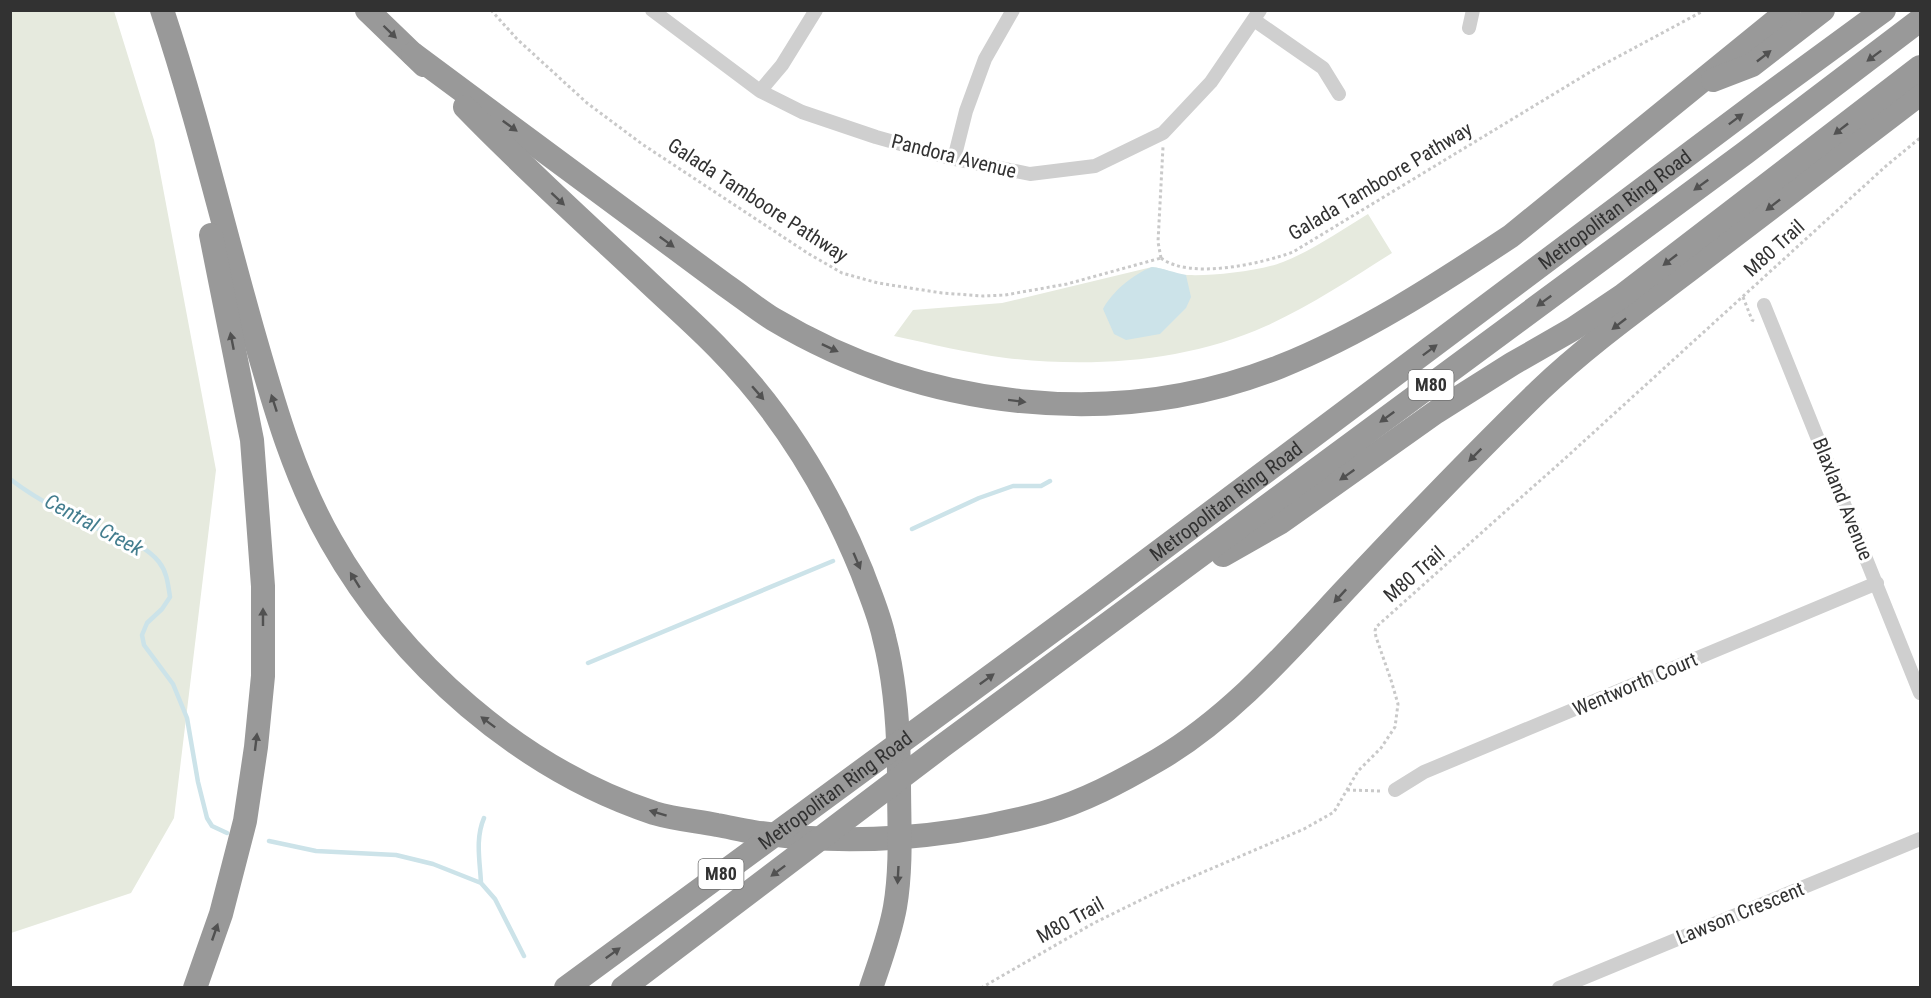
<svg xmlns="http://www.w3.org/2000/svg" width="1931" height="998" font-family="'Roboto Condensed',sans-serif">
	<style>
		.green { fill: #e6eade }
		.water { fill: #cce3e9 }
		.lines { fill: none; stroke-linecap: round; stroke-linejoin: round }
		.stream { stroke: #cce3e9; stroke-width: 4.5 }
		.path { stroke: #c9c9c9; stroke-width: 3; stroke-dasharray: 3 3; stroke-linecap: butt }
		.street { stroke: #cfcfcf; stroke-width: 14 }
		.highway { stroke: #999; stroke-width: 24 }
		.oneway { fill: #515151 }
		.labels { text-anchor: middle; stroke-width: 6; stroke-linejoin: round; paint-order: stroke }
		.shield { fill: #fff; stroke: #707070; stroke-width: 1.5 }
		.shield-label { font-size: 18px; font-weight: bold; fill: #323232 }
		.street-label { font-size: 20px; fill: #323232; stroke: #fff }
		.water-label { font-size: 21px; font-style: italic; fill: #447e8f; stroke: #fff }
	</style>
	<rect width="100%" height="100%" fill="#fff"/>
	<path class="green" d="M10,11h104l40,129 62,330 -42,348 -43,75 -120,40z
		M1368,214l24,39c-41,26 -82,53 -126,73 -80,36 -174,42 -260,32 -38,-5 -75,-14 -112,-22l19,-26 89,-7 150,-36c13,1 23,8 36,8 26,1 72,-4 95,-13 30,-12 57,-31 85,-48z"/>
	<path class="water" d="M1152,267c12,1 22,6 34,8l5,22 -5,11 -26,26 -34,6 -12,-6 -11,-25c9,-17 30,-35 49,-42z"/>
	<g class="lines">
		<path class="stream" d="M10,479c26,20 55,35 84,48 22,10 49,15 65,35 8,10 9,22 11,35l-8,12 -15,14 -5,12 2,10 29,39 14,34 11,64 9,36 5,8 15,7
			M912,529l67,-31 34,-12h28l9,-5
			M588,663l245,-102
			M269,841l47,10 80,4 37,9 48,19 14,16 29,57
			M481,883c-1,-22 -6,-44 3,-65"/>
		<path class="path" d="M491,10l26,29 70,64 55,41 167,110 33,19 36,10 64,10 41,3 22,-1 62,-11 94,-26
			M1161,258c29,22 99,6 132,-6l302,-183 110,-59
			M1161,258l-3,-16 5,-95
			M1743,297l9,23 4,2
			M1347,790l34,1
			M981,988l113,-65 65,-32 145,-62 30,-17 24,-41 23,-23 14,-21 3,-23 -7,-24 -15,-43 -1,-6 1,-4 195,-174 315,-287 34,-28"/>
		<path class="street" d="M652,10l108,81 42,21 74,25 78,22 76,15 65,-8 68,-33 48,-51 49,-72
			M1254,20l69,48 16,26
			M1469,28l4,-18
			M760,91l22,-26 34,-55
			M954,159l12,-48 19,-52 28,-49
			M1764,305l156,388
			M1395,790l29,-18 453,-189
			M1559,988l361,-149"/>
		<g class="highway">
			<path d="M162,10c35,105 60,212 90,318 21,73 41,147 79,213 69,122 190,228 323,272 20,6 42,8 63,12 12,2 24,5 37,7 95,15 196,6 289,-19 40,-11 79,-32 115,-53 73,-43 130,-109 187,-170 64,-68 128,-135 195,-200 46,-44 98,-81 148,-119 78,-60 155,-119 232,-177"/>
			<path d="M367,10l57,55"/>
			<path d="M413,54l312,231c16,11 32,24 48,34 151,90 341,113 506,48 83,-33 158,-82 232,-131l278,-226"/>
			<path d="M1713,80l39,-15 71,-55"/>
			<path d="M465,107c57,59 118,114 178,170 25,24 52,47 76,72 62,63 110,142 143,223 8,22 17,42 22,65 12,46 15,97 15,145 0,42 3,84 -4,125 -5,28 -15,54 -24,81"/>
			<path d="M1223,555l58,-33 155,-110 76,-48 61,-35 49,-33 298,-229"/>
			<path d="M195,988l26,-74 24,-93 11,-74 7,-71v-90l-11,-146 -41,-205"/>
			<path id="s1" d="M566,988l527,-387 668,-501 123,-90"/>
			<path d="M623,988l318,-241 804,-594 175,-133"/>
		</g>
	</g>
	<defs><path id="oneway-solid" d="M-6-.8H1V-3.2L6.5 0L1 3.2V.8H-6Z" transform="scale(1.5)"/></defs>
	<g class="oneway">
		<use href="#oneway-solid" transform="translate(390 32) rotate(44)"/>
		<use href="#oneway-solid" transform="translate(1764 56) rotate(-38)"/>
		<use href="#oneway-solid" transform="translate(1874 56) rotate(143)"/>
		<use href="#oneway-solid" transform="translate(1736 119) rotate(-37)"/>
		<use href="#oneway-solid" transform="translate(510 126) rotate(36)"/>
		<use href="#oneway-solid" transform="translate(1841 129) rotate(142)"/>
		<use href="#oneway-solid" transform="translate(1701 185) rotate(144)"/>
		<use href="#oneway-solid" transform="translate(558 199) rotate(43)"/>
		<use href="#oneway-solid" transform="translate(1773 205) rotate(142)"/>
		<use href="#oneway-solid" transform="translate(667 242) rotate(36)"/>
		<use href="#oneway-solid" transform="translate(1670 260) rotate(142)"/>
		<use href="#oneway-solid" transform="translate(1544 301) rotate(144)"/>
		<use href="#oneway-solid" transform="translate(1619 324) rotate(142)"/>
		<use href="#oneway-solid" transform="translate(232 341) rotate(-101)"/>
		<use href="#oneway-solid" transform="translate(830 348) rotate(25)"/>
		<use href="#oneway-solid" transform="translate(1430 350) rotate(-37)"/>
		<use href="#oneway-solid" transform="translate(758 393) rotate(49)"/>
		<use href="#oneway-solid" transform="translate(1017 401) rotate(7)"/>
		<use href="#oneway-solid" transform="translate(274 403) rotate(-108)"/>
		<use href="#oneway-solid" transform="translate(1387 417) rotate(144)"/>
		<use href="#oneway-solid" transform="translate(1475 455) rotate(135)"/>
		<use href="#oneway-solid" transform="translate(1347 475) rotate(145)"/>
		<use href="#oneway-solid" transform="translate(857 561) rotate(67)"/>
		<use href="#oneway-solid" transform="translate(355 580) rotate(-122)"/>
		<use href="#oneway-solid" transform="translate(1340 596) rotate(133)"/>
		<use href="#oneway-solid" transform="translate(263 617) rotate(-90)"/>
		<use href="#oneway-solid" transform="translate(987 679) rotate(-36)"/>
		<use href="#oneway-solid" transform="translate(488 722) rotate(-143)"/>
		<use href="#oneway-solid" transform="translate(256 742) rotate(-83)"/>
		<use href="#oneway-solid" transform="translate(658 813) rotate(-163)"/>
		<use href="#oneway-solid" transform="translate(778 871) rotate(143)"/>
		<use href="#oneway-solid" transform="translate(898 875) rotate(93)"/>
		<use href="#oneway-solid" transform="translate(215 932) rotate(-71)"/>
		<use href="#oneway-solid" transform="translate(613 953) rotate(-36)"/>
	</g>
	<g class="labels">
		<g class="shield">
			<rect x="1408.5" y="370" width="45" height="30" rx="4.5"/>
			<rect x="698.5" y="859" width="45" height="30" rx="4.5"/>
		</g>
		<g class="shield-label">
			<text x="1431" y="391">M80</text>
			<text x="721" y="880">M80</text>
		</g>
		<g class="street-label">
			<text transform="translate(954 156) rotate(14)" y="7">Pandora Avenue</text>
			<text transform="translate(1380 181) rotate(-31)" y="7">Galada Tamboore Pathway</text>
			<text transform="translate(758 200) rotate(33)" y="7">Galada Tamboore Pathway</text>
			<text dy="7" stroke="none"><textPath href="#s1" startOffset="1306">Metropolitan Ring Road</textPath></text>
			<text transform="translate(1774 248) rotate(-42)" y="7">M80 Trail</text>
			<text transform="translate(1843 499) rotate(68)" y="7">Blaxland Avenue</text>
			<text dy="7" stroke="none"><textPath href="#s1" startOffset="820">Metropolitan Ring Road</textPath></text>
			<text transform="translate(1414 574) rotate(-41)" y="7">M80 Trail</text>
			<text transform="translate(1635 684) rotate(-23)" y="7">Wentworth Court</text>
			<text dy="7" stroke="none"><textPath href="#s1" startOffset="334">Metropolitan Ring Road</textPath></text>
			<text transform="translate(1740 913) rotate(-22)" y="7">Lawson Crescent</text>
			<text transform="translate(1070 920) rotate(-29)" y="7">M80 Trail</text>
		</g>
		<g class="water-label">
			<text transform="translate(94 525) rotate(28)" y="7">Central Creek</text>
		</g>
	</g>
	<rect width="1931" height="998" fill="none" stroke="#323232" stroke-width="24"/>
</svg>
